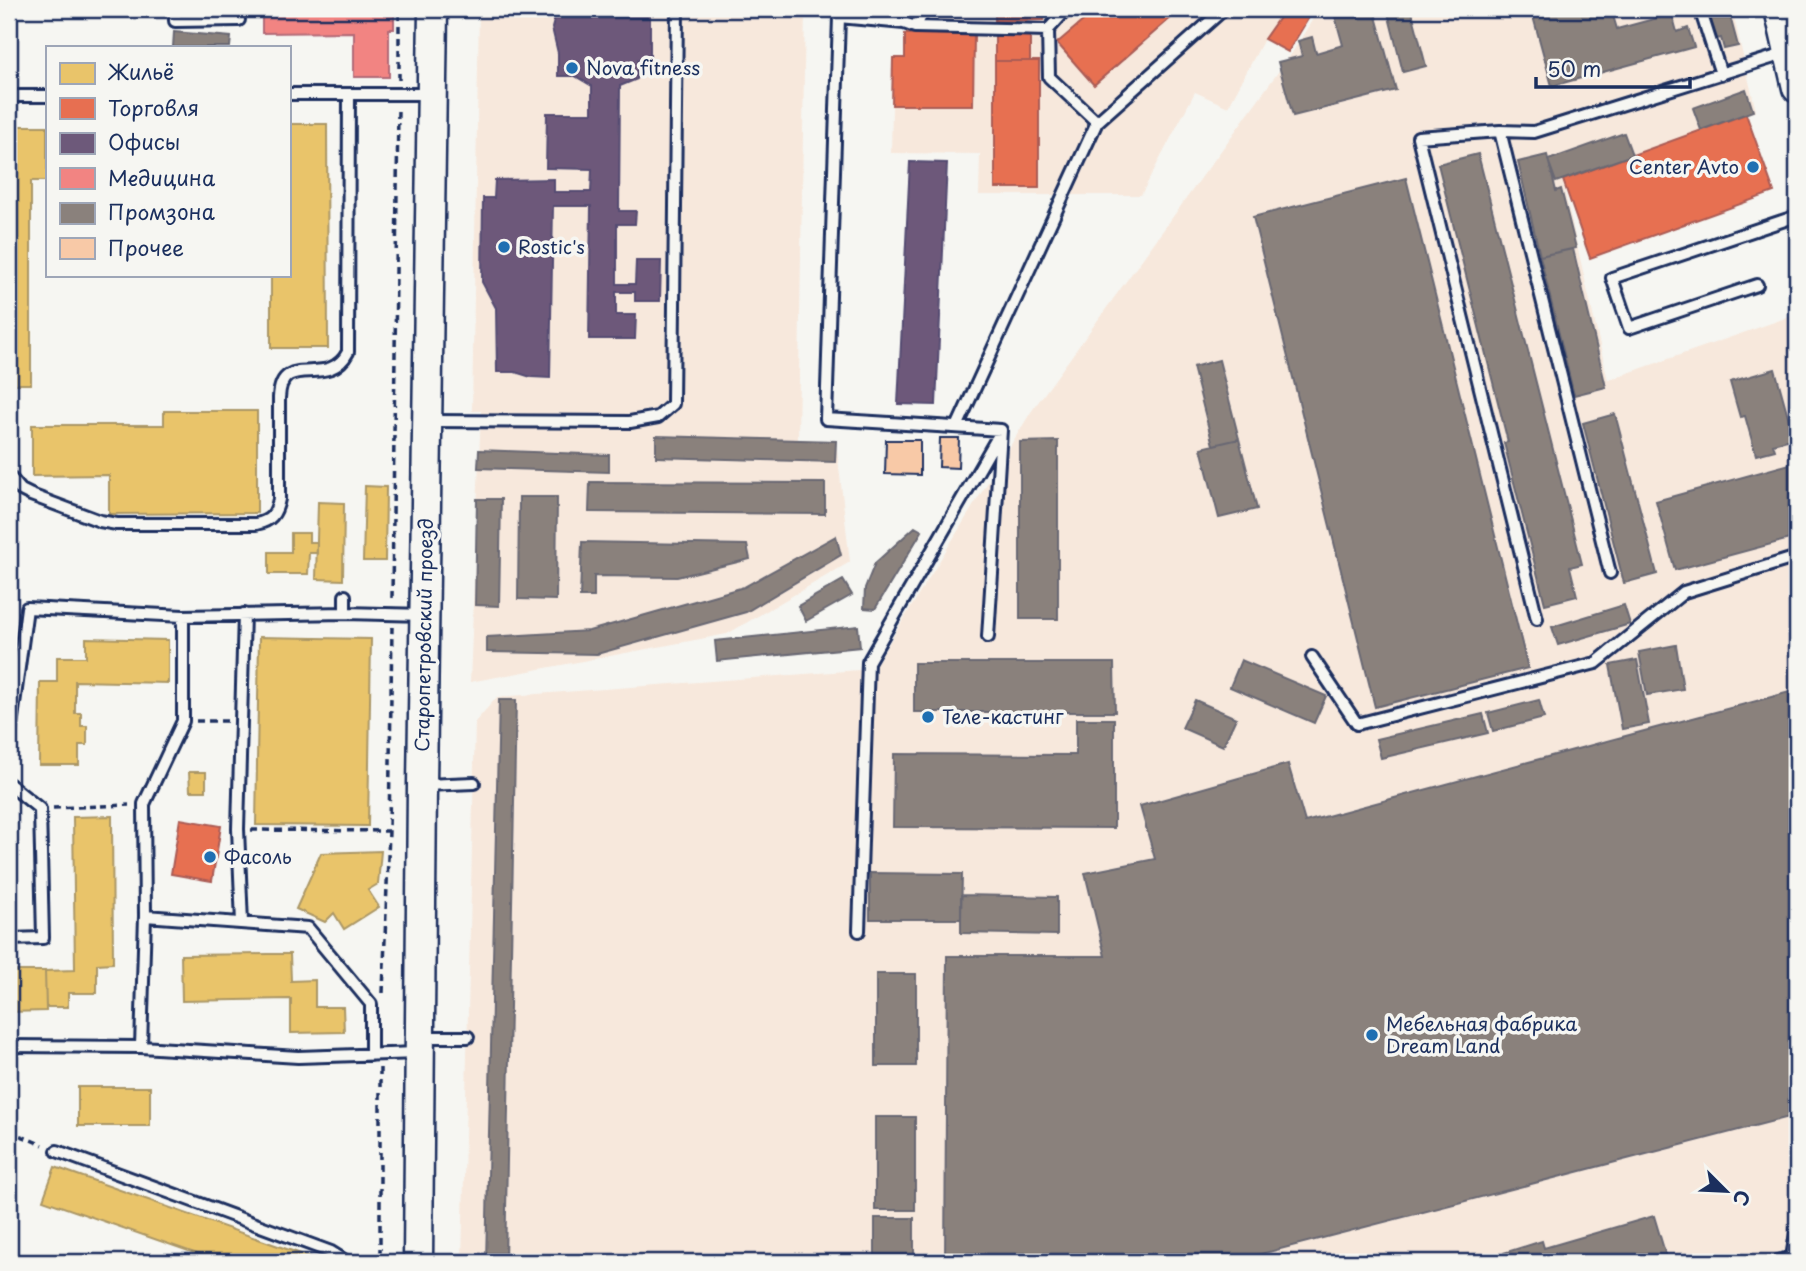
<svg xmlns="http://www.w3.org/2000/svg" width="1806" height="1271" font-family="'Playpen Sans',sans-serif">
	<style>
		.built { fill: #f7e8dc }
		.homes { fill: #e9c46a; stroke: #ab9766; stroke-width: 2 }
		.shops { fill: #e76f51; stroke: #aa5c55; stroke-width: 2 }
		.offices { fill: #6d597a; stroke: #544c72; stroke-width: 2 }
		.health { fill: #f28482; stroke: #b26a77; stroke-width: 2 }
		.industry { fill: #8a817c; stroke: #696873; stroke-width: 2 }
		.building { fill: #f8c9a7; stroke: #1b2f5e; stroke-width: 2 }
		.lines { fill: none; stroke-linecap: round; stroke-linejoin: round }
		.lane-casing { stroke: #1b2f5e; stroke-width: 16 }
		.secondary-casing { stroke: #1b2f5e; stroke-width: 33 }
		.path { stroke: #1b2f5e; stroke-width: 3.5; stroke-dasharray: 7 5; stroke-linecap: butt }
		.lane { stroke: #f6f6f2; stroke-width: 10 }
		.secondary { stroke: #f6f6f2; stroke-width: 28 }
		.poi-dot { fill: #1f6fb2; stroke: #f6f6f2; stroke-width: 2.5 }
		.labels { text-anchor: middle; stroke-width: 7; stroke-linejoin: round; paint-order: stroke }
		.poi-label { font-size: 19px; fill: #1b2f5e; stroke: #f6f6f2; text-anchor: start }
		.street-label { font-size: 19px; fill: #1b2f5e; stroke: #f6f6f2 }
	</style>
	<rect width="100%" height="100%" fill="#f6f6f2"/>
	<filter id="ink" filterUnits="userSpaceOnUse"><feTurbulence type="fractalNoise" baseFrequency=".0143" numOctaves="2"/><feDisplacementMap in="SourceGraphic" scale="14" xChannelSelector="R" yChannelSelector="G"/><feConvolveMatrix kernelMatrix="1 2 1 2 8 2 1 2 1" color-interpolation-filters="sRGB"/></filter>
	<g filter="url(#ink)">
		<path class="built" d="M479,9h326l-7,430 38,2 14,121 -123,72 -257,48 11,-271h-9z
			M904,9h381l-21,30 -36,68 -33,-15 -54,103h-162l1,-41 -89,-1 2,-95h12z
			M1319,9h413l24,102 -194,69 46,200 189,-66v948h-1335l13,-540 22,-25 376,-28 158,-257 261,-359z"/>
		<path class="homes" d="M289,124h38l1,224h-57v-73h18z
			M9,126h38v55h-16v203h-22z
			M164,411h93v102l-148,1v-39l-77,1v-51h132z
			M365,486l21,1 -1,74h-22z
			M318,502l26,1 -1,77 -27,-1z
			M291,533h18v9h8v11h-8l-1,21h-39v-22h22z
			M259,637l112,2 -3,187 -112,-1z
			M86,638l82,2v43l-93,-2v32h6v13h6v19h-8v20h-40l1,-83h17v-25h29z
			M189,772h17v19h-16z
			M112,816l1,147 -16,1v29h-29v14h-22l-1,-36 30,-1 -2,-153z
			M381,851l-3,33 -10,6 11,17 -35,22 -10,-16 -9,9 -29,-13 25,-56z
			M270,954h20l1,27 24,-1v27h28l1,25 -53,1v-34l-109,2 -1,-46z
			M9,971h36l1,40 -37,1z
			M78,1087h72v39h-72z
			M55,1167l257,91 -1,4h-91l-177,-62z"/>
		<path class="shops" d="M995,9h49v11l-49,1z
			M1097,9h84l-87,76 -37,-42z
			M1285,9h29l-26,43 -24,-13z
			M905,34h69l-1,71h-81l1,-47h12z
			M1030,35v26h-35v-25z
			M995,61h44v127h-44z
			M1746,114l28,78 -184,66 -27,-78z
			M180,819l41,7 -9,55 -41,-7z"/>
		<path class="offices" d="M557,9h93v51h-12l-1,19 -17,7 -1,125h17l-1,13h-18v60h18l1,-23h25l-1,40h-25v-9h-19v23h20l-1,24h-46l2,-133h-38l-3,172 -19,-1 -16,-5h-18l-1,-64 -14,-26 1,-84h11l1,-18 59,-1v13h37l1,-23 -46,-1 1,-55h45v-27l-17,-10h-17v-23l-6,-25z
			M910,162l37,1 -11,242 -38,-1z"/>
		<path class="health" d="M262,9h132v20h-5v48h-35v-45l-92,1z"/>
		<path class="industry" d="M1333,9h41l22,81 -103,26 -15,-54 24,-6 -4,-15 14,-4 4,16 27,-8z
			M1387,9h38l-13,3 14,54 -23,6z
			M1531,9h80l6,20 55,-15 5,18 11,-4 6,19 -142,39z
			M1708,9h20l10,37 -14,3 -3,-11 -5,1z
			M174,32l57,5 -1,10h-57z
			M1746,89l7,22 -52,19 -8,-22z
			M1624,133l8,22 -76,27 -8,-22z
			M1478,154l104,410 -12,3 7,29 -32,8 -41,-161 4,-1 -70,-278z
			M1547,155l9,36 5,-2 15,59 -36,8 -22,-94z
			M1406,178l122,490 -153,39 -122,-490z
			M1573,249l33,138 -32,8 -34,-139z
			M1219,360l20,79 -26,6 -20,-78z
			M1775,369l19,69 -21,6 2,6 -19,5 -11,-39 -5,1 -10,-35z
			M1615,414l42,160 -33,9 -41,-160z
			M656,436l180,5 -1,21 -179,-5z
			M1239,439l18,70 -38,9 -18,-70z
			M1058,441v178h-38v-177z
			M479,450l130,5v17l-131,-4z
			M1797,462v75l-122,33 -19,-69z
			M590,482l235,1v31l-236,-2z
			M519,497h38l-1,103 -38,-1z
			M477,499h24l-2,107 -24,-1z
			M915,527l7,4 -47,78 -11,-1 1,-20 10,-25z
			M836,536l5,19 -95,57 -149,42 -110,-2v-15l102,-6 155,-44z
			M582,542l165,3 3,14 -73,18 -83,-1v21h-14z
			M843,580l9,15 -46,26 -8,-15z
			M1624,605l6,19 -72,21 -6,-18z
			M858,626l2,21 -143,14 -2,-20z
			M1676,645l7,44 -36,6 -8,-43z
			M1241,660l85,36 -12,27 -84,-36z
			M1637,660l12,64 -27,5 -12,-64z
			M914,663h200l1,49h-201z
			M1797,690v425l-567,147h-285l2,-306h158l-20,-83 70,-14 -15,-53 148,-42 17,58z
			M499,700h17l-11,562h-19z
			M1195,700l41,18 -13,28 -41,-18z
			M1539,700l5,18 -51,13 -5,-18z
			M1483,714l5,19 -107,25 -5,-19z
			M1076,719h38v109l-221,-1 1,-73 182,1z
			M870,873l92,1 -1,45h-91z
			M961,895l96,2v38l-96,-2z
			M876,974h40v92h-40z
			M875,1117h40v93h-40z
			M1654,1216l12,40 -22,6h-137l-3,-9 38,-12 2,7z
			M875,1218h39v44h-39z"/>
		<path class="building" d="M940,438h19l-1,30 -19,-1z
			M886,440h34v35l-35,-1z"/>
		<g class="lines">
			<defs>
				<path id="lane" d="M175,9v12l64,-1
					M836,9l3,8 -13,402 175,11 -13,207
					M1067,9l-19,21 1,47 48,45 127,-113
					M1700,9l21,65
					M839,17l65,6 11,4 133,3
					M915,27l10,-18
					M289,94h140
					M9,96h38
					M1500,131l110,442
					M1757,285l-128,43 -17,-50 185,-62
					M429,421l201,1 28,-5 15,-13 4,-395
					M957,427l140,-305
					M9,476l12,14 10,5 69,26 17,3h139c15,-3 20,-10 23,-25v-101c2,-49 49,-7 69,-46l1,-258
					M345,613v-17
					M1537,619l-119,-482 82,-6 34,1 253,-79
					M1312,657l45,67 239,-61 88,-71 113,-35
					M9,741l18,-133 156,8 162,-3 80,2
					M9,784l31,25 3,129 -34,1
					M425,785l49,-2
					M145,916l163,12 63,76v51
					M242,923l-4,-94 6,-215
					M859,931l9,-269 132,-229
					M422,1037h46
					M9,1046l132,1 4,-131 -1,-112 39,-83v-105
					M141,1047l157,10 120,-4
					M57,1151l274,101 16,10
					M1776,1262l16,-5
					M1794,1262l-2,-5 5,-30"/>
				<path id="secondary" d="M1779,9l18,79
					M418,1262l4,-477 11,-776"/>
			</defs>
			<use href="#lane" class="lane-casing"/>
			<use href="#secondary" class="secondary-casing"/>
			<path class="path" d="M399,80v-71
				M392,598l6,-489
				M196,721h31
				M53,808l76,-3
				M251,830l138,1
				M383,993l6,-162 3,-204
				M380,1068v194
				M9,1131l34,14"/>
			<use href="#lane" class="lane"/>
			<use href="#secondary" class="secondary"/>
		</g>
	</g>
	<g class="poi-dot">
		<circle cx="572" cy="68" r="7"/>
		<circle cx="1753" cy="167" r="7"/>
		<circle cx="504" cy="247" r="7"/>
		<circle cx="928" cy="717" r="7"/>
		<circle cx="210" cy="857" r="7"/>
		<circle cx="1372" cy="1035" r="7"/>
	</g>
	<g class="labels">
		<g class="poi-label">
			<text x="586" y="75">Nova fitness</text>
			<text x="1739" y="174" text-anchor="end">Center Avto</text>
			<text x="518" y="254">Rostic's</text>
			<text x="942" y="724">Теле-кастинг</text>
			<text x="224" y="864">Фасоль</text>
			<text x="1386" y="1031">Мебельная фабрика<tspan x="1386" dy="22">Dream Land</tspan></text>
		</g>
		<g class="street-label">
			<text transform="translate(424 635) rotate(-89)" y="7">Старопетровский проезд</text>
		</g>
	</g>
	<rect width="1806" height="1271" fill="none" stroke="#f6f6f2" stroke-width="35"/>
	<rect x="18" y="18" width="1771" height="1236" fill="none" stroke="#1b2f5e" stroke-width="2.5" filter="url(#ink)"/>
	<rect x="46" y="46" width="245" height="231" fill="#f6f6f2" stroke="#9ea6b7" stroke-width="2"/>
	<rect x="60" y="63" width="35" height="21" fill="#e9c46a" stroke="#9ea6b7" stroke-width="2"/>
	<text x="108" y="80" font-size="21" fill="#1b2f5e">Жильё</text>
	<rect x="60" y="98" width="35" height="21" fill="#e76f51" stroke="#9ea6b7" stroke-width="2"/>
	<text x="108" y="116" font-size="21" fill="#1b2f5e">Торговля</text>
	<rect x="60" y="133" width="35" height="21" fill="#6d597a" stroke="#9ea6b7" stroke-width="2"/>
	<text x="108" y="150" font-size="21" fill="#1b2f5e">Офисы</text>
	<rect x="60" y="168" width="35" height="21" fill="#f28482" stroke="#9ea6b7" stroke-width="2"/>
	<text x="108" y="186" font-size="21" fill="#1b2f5e">Медицина</text>
	<rect x="60" y="203" width="35" height="21" fill="#8a817c" stroke="#9ea6b7" stroke-width="2"/>
	<text x="108" y="220" font-size="21" fill="#1b2f5e">Промзона</text>
	<rect x="60" y="238" width="35" height="21" fill="#f8c9a7" stroke="#9ea6b7" stroke-width="2"/>
	<text x="108" y="256" font-size="21" fill="#1b2f5e">Прочее</text>
	<g transform="translate(1726 1191) rotate(114)" stroke="#f6f6f2" stroke-width="5" paint-order="stroke">
	<path d="M0-5L12 26L0 18L-12 26Z" fill="#1b2f5e"/>
	<text y="-10" font-size="19" font-weight="bold" text-anchor="middle" fill="#1b2f5e">С</text>
	</g>
	<path d="M1536 77v10h154v-10" fill="none" stroke="#1b2f5e" stroke-width="3.5"/>
	<text x="1547" y="77" font-size="21" fill="#1b2f5e" stroke="#f6f6f2" stroke-width="5" paint-order="stroke">50 m</text>
</svg>
